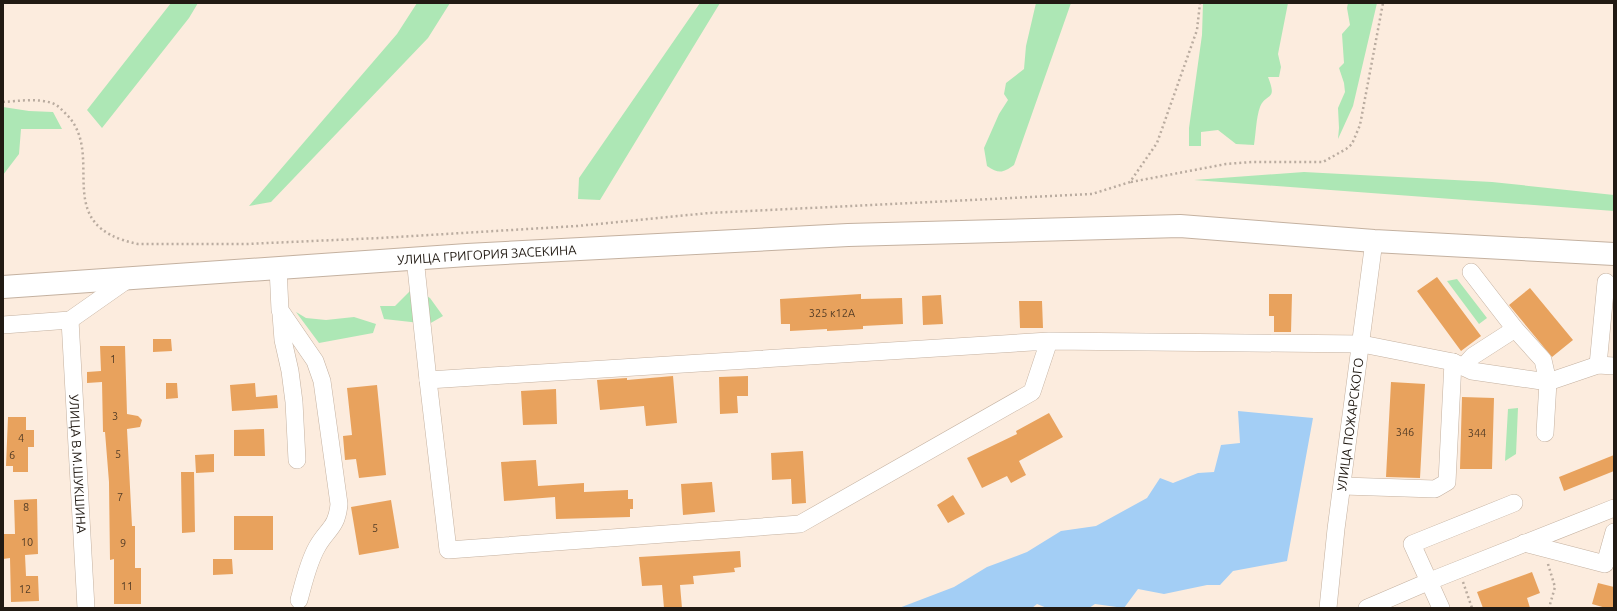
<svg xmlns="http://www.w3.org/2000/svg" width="1617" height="611" font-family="Ubuntu,sans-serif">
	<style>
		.green { fill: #ade7b5 }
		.water { fill: #a3cef5 }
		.building { fill: #e8a25d }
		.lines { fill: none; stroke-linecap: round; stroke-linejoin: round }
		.minor-casing { stroke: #c4b1a0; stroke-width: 18 }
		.major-casing { stroke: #c4b1a0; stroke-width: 24 }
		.path { stroke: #baaca0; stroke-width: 2.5; stroke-dasharray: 2 3; stroke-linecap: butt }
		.minor { stroke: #fff; stroke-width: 17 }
		.major { stroke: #fff; stroke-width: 22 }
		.labels { text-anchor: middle; stroke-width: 4; stroke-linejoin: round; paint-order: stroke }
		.number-label { font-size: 11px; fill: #533c26 }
		.street-label { font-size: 13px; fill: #211a13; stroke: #fcecde }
	</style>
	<rect width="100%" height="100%" fill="#fcecde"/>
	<path class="green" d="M171,3h27l-9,15 -87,110 -15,-18z
		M417,3h33l-22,35 -157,164 -22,4 148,-172z
		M700,3h20l-120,197 -22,-1 1,-21z
		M1036,3h35l-57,162c-11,8 -15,9 -27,1l-3,-18 15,-34 9,-14 -4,-6 2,-11 18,-14 2,-23z
		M1203,3h85l-10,51 3,13 -2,10h-11c10,25 -2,15 -8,30 -4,11 -4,26 -6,38l-18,-1 -18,-14 -17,2v14h-12v-18l13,-93z
		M1348,3h29l-24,103 -15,33 1,-11 -1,-20 7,-16 -1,-9 -5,-15 5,-5 -2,-29 8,-9 -3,-17z
		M3,107l26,4 24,1 9,17h-41l-2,25 -16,21z
		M1304,172l188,10 122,13v16l-420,-31z
		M1457,279l30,39 -8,6 -32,-43z
		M413,288l17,10 13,18 -14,8 -45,-5 -4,-13h15z
		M296,312l10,6 20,2 28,-3 22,7 -3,9 -54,10z
		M1518,408l-2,46 -11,7 3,-52z"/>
	<path class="water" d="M1238,411l75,7 -26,143 -54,10 -13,14h-13l-43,9 -26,-5 -14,19 -29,-4 -6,4h-42l-10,-4 -5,4h-133l55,-21 33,-20 40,-15 34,-21 35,-5 51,-28 13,-20 13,5 25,-10 16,-1 7,-27 19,-2z"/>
	<path class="building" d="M1437,277l44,59 -20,15 -44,-60z
		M1530,288l43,52 -21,17 -43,-52z
		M861,294v5l41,-1 1,26 -40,2v3l-36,2v-2l-37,2v-7h-9l-1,-25z
		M1269,294h23l-1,38h-17v-16h-5z
		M941,295l2,29 -20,1 -1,-29z
		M1019,301h23l1,27h-23z
		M153,339h18l1,12 -19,1z
		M100,346h25l2,68 11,2 4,4 -2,7 -13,2 5,97h3v42h6v36h-27v-45l-4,1 -1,-78 -4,-50h-2l-1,-50 -15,1v-11l14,-1z
		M673,376l4,47 -31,3 -2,-20 -44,4 -3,-30 30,-2v2z
		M748,376v20h-11l1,17 -18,1 -1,-37z
		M1391,382l34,2 -5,94 -34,-1z
		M166,383h11l1,15 -12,1z
		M255,383l1,14 21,-2 1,13 -46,3 -2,-26z
		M377,385l9,90 -27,3 -3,-19 -11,1 -2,-24 9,-1 -5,-47z
		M556,389l1,35 -34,1 -2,-34z
		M1462,397l32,1 -2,71h-32z
		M1049,413l14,24 -44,24 7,14 -15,8 -4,-7 -25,12 -15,-30 50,-24 -1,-3z
		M8,417h18v13h8v17h-6v25h-15v-6h-7z
		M264,429l1,27h-31v-26z
		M803,451l3,52 -14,1 -1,-25 -19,1 -1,-27z
		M214,454v18l-18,1 -1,-18z
		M1614,455v16l-50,20 -5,-14z
		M536,460l2,26 46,-3v9l44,-2v9h5v10h-3v8l-74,2 -1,-22 -51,4 -3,-39z
		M181,472h13l1,60 -13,1z
		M712,482l3,30 -32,3 -2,-31z
		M953,495l12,19 -17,9 -11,-18z
		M37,499l1,55 -13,1 1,21h12l1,25 -28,1 -1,-44 -7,1v-25h12l-1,-34z
		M391,500l8,48 -40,7 -8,-48z
		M234,516h39v34h-39z
		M740,551l1,16 -7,1 1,4 -42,4 1,8 -14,1 2,23h-18l-2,-23 -20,1 -3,-29z
		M213,559h19l1,15 -20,1z
		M1532,572l8,21 -13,5 3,10h-47l-6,-16z
		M1598,583l16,4v21h-8l-14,-4z"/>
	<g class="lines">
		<defs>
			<g id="minor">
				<path d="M415,258l13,122"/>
				<path d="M278,267l2,43 35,51 7,20 17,123c-2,24 -12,25 -22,43 -9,16 -13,35 -18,53"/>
				<path d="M1471,272l44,57 28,31 5,22 -3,51"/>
				<path d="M281,314l2,26 7,31 4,31 3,58"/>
				<path id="s1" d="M70,320l16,288"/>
				<path d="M3,325l67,-5 57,-40"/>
				<path d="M1049,341l-17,51 -232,132 -352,26 -20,-170 621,-39 313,3 91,18 19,9 76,11 50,-17 16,1"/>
				<path d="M1598,365l8,-83"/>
				<path d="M1463,367l10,-11 42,-27"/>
				<path d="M1343,486l92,3 12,-7 6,-120"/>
				<path d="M1524,543l81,21 9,-32"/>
				<path id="s2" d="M1328,608l8,-79 38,-288"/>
				<path d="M1367,608l63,-27 184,-73"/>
				<path d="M1441,608l-29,-64 102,-41"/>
			</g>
			<g id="major">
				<path id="s3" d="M3,287l464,-32 381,-20 332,-9 194,15 240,13"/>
			</g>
		</defs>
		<use href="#minor" class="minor-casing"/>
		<use href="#major" class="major-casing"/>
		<path class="path" d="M3,102c15,-1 34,-4 49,1 6,2 11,8 16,13 38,42 -19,110 70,128h108l134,-6 197,-12 132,-13 383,-19 38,-12 27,-39 40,-113 3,-27
			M1131,182l95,-18 26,-2h71l23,-13 6,-5 8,-19 23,-122
			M1548,564l7,23 -6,21
			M1463,582l9,26"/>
		<use href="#minor" class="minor"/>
		<use href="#major" class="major"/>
	</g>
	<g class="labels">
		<g class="number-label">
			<text x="832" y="317">325 к12А</text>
			<text x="113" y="363">1</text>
			<text x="115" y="420">3</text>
			<text x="1405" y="436">346</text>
			<text x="1477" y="437">344</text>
			<text x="21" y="442">4</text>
			<text x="118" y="458">5</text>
			<text x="12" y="459">6</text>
			<text x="120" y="501">7</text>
			<text x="26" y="511">8</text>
			<text x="375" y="532">5</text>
			<text x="27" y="546">10</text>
			<text x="123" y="547">9</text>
			<text x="127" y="590">11</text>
			<text x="25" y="593">12</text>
		</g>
		<g class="street-label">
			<text dy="5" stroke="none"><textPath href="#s3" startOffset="485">УЛИЦА ГРИГОРИЯ ЗАСЕКИНА</textPath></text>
			<text dy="5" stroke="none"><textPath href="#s2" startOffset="185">УЛИЦА ПОЖАРСКОГО</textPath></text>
			<text dy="5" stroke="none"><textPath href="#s1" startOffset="144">УЛИЦА В.М.ШУКШИНА</textPath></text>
		</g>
	</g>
	<rect width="1617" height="611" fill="none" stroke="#211a13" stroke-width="8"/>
</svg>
